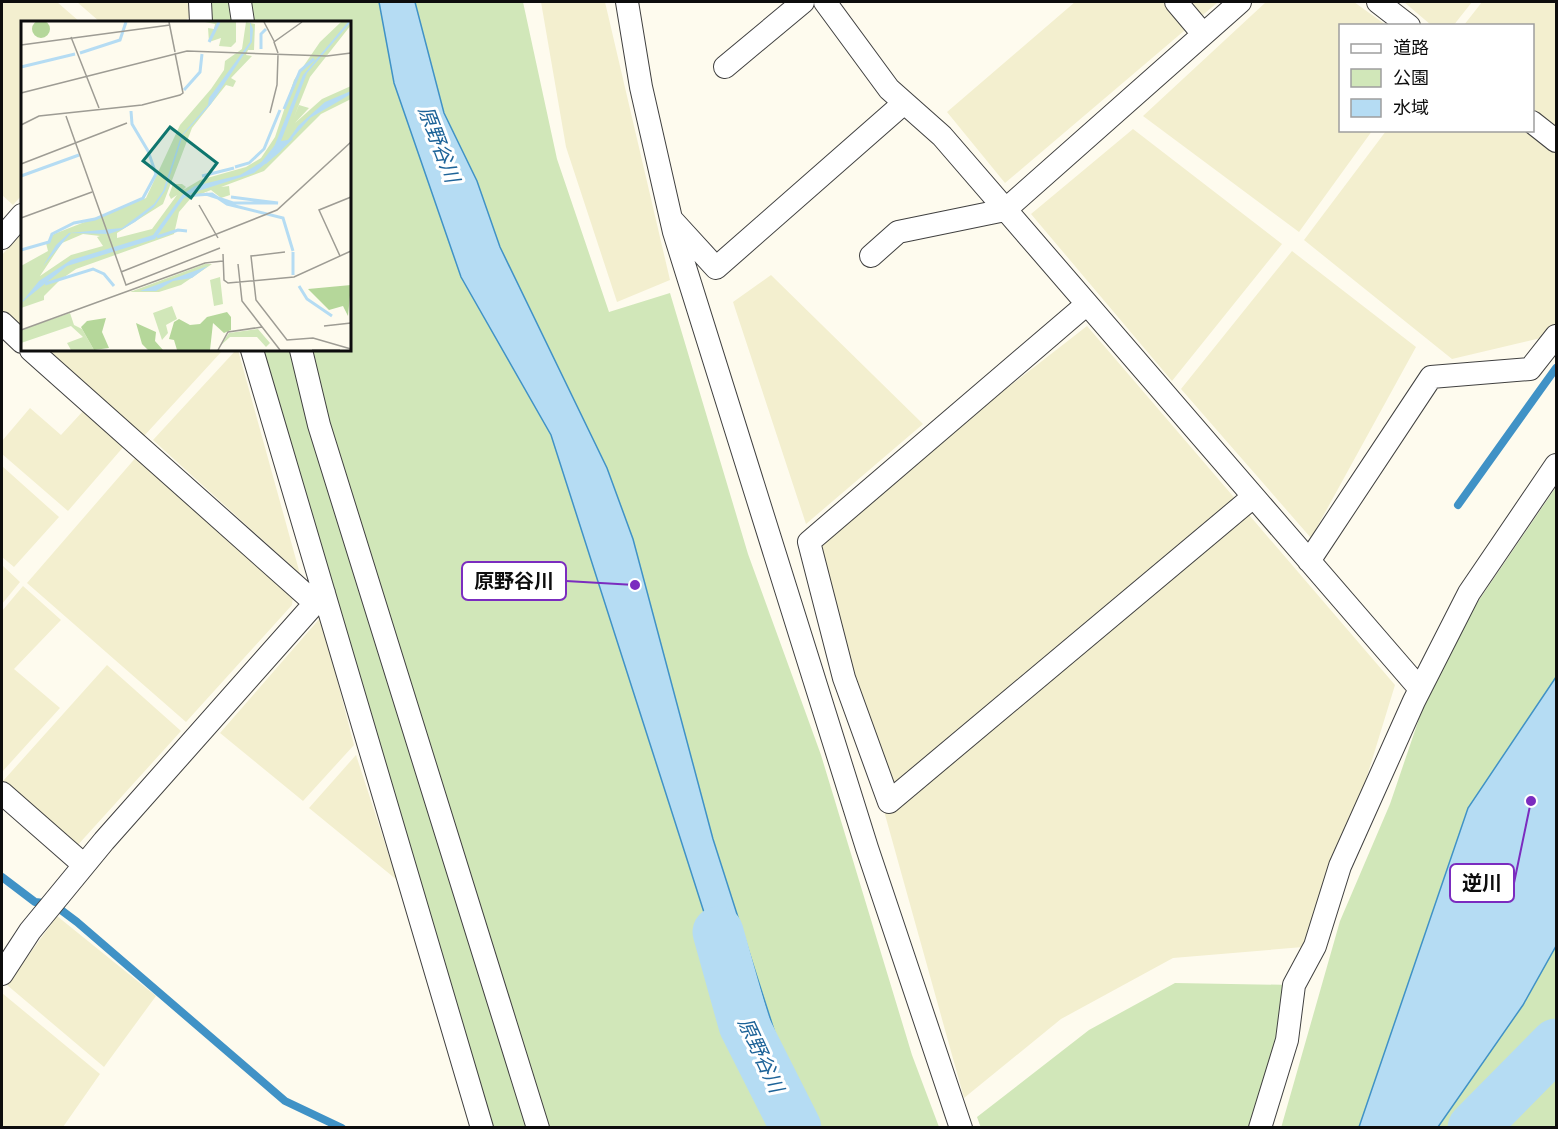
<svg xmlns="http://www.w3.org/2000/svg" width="1558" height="1129" font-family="'Playfair Display','Noto Sans JP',serif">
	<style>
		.farmland { fill: #f3efcf }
		.green { fill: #d1e7b9 }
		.water { fill: #b5dcf3; stroke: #4092c6; stroke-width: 1.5 }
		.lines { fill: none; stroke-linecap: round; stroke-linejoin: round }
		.stream { stroke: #4092c6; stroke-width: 8 }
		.river { stroke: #b5dcf3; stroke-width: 51 }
		.minor-casing { stroke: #404040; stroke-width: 24 }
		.minor { stroke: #fff; stroke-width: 22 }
		.labels { text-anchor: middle; stroke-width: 6; stroke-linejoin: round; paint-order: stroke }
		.water-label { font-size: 20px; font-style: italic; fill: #1d6398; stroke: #fff }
		.inset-river { fill: none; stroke: #b5dcf3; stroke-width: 3 }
		.inset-road { fill: none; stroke: #9e9c94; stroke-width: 1.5 }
		.view { fill: #0f766e; fill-opacity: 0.15; stroke: #0f766e; stroke-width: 3 }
		.inset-edge { fill: none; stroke: #0d0d0d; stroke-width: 3 }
		.leader { fill: none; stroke: #7b2cbf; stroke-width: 2 }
		.callout-dot { fill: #7b2cbf; stroke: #fff; stroke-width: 2 }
		.callout { fill: #fff; stroke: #7b2cbf; stroke-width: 2 }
		.callout-label { font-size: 20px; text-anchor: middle; font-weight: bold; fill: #0d0d0d }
	</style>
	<rect width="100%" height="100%" fill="#fefbee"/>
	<path class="farmland" d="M2,2h55l23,20h-58v173l-9,10 -11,-10z
		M77,2h113l2,13 -8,7h-84z
		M541,2h64l65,278 -53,22 -51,-155z
		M1075,2h143l-213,181 -58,-71z
		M1266,2h88l32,23 -46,1v104l32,1 -73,101 -156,-116z
		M1404,2h68l-19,24 -22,-1z
		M1482,2h74v320l-11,15 -93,22 -148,-119 82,-109 146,-1v-104l-68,-1z
		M1133,129l149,115 -110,137 -141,-167z
		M22,232v98l-20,-18v-57z
		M1292,251l124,96 -105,191 -130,-149z
		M771,275l152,149 -117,100 -73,-222z
		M1087,326l308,359 -80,261 -142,12 -112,61 -97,79 -155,-556z
		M44,350h179l-79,86z
		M236,350h2l62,224 -147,-134z
		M30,408l31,27 23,-25 41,35 -57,66 -66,-57v-13z
		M138,455l155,141 -1,9 -106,117 -159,-139z
		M2,466l57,51 -45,50 -12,-10z
		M2,565l18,17 -18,22z
		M23,586l38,34 -47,49 46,39 -58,64v-161z
		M321,617l33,128 -51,56 -83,-68z
		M107,665l74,66 -105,116 -73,-66z
		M356,755l41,125 -88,-72z
		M57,916l99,80 -52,71 -97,-82z
		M2,993l98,81 -37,53h-61z"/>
	<path class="green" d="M208,2h315l34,157 52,153 61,-19 78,261 73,201 91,300 27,72h-448l-236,-777h95v-328h-140z
		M1556,487v640l-275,1 59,-207 50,-117 32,-94 42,-88z
		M1175,983l119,2 -35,142 -278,1 -4,-11 112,-87z"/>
	<path class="water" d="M379,2h36l29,111 33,68 23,66 107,221 26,71 80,300 92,288h-18l-78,-199 -158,-493 -90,-158 -67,-194z
		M1556,677v269l-33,59 -85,122h-79l109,-319z"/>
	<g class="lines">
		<path class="stream" d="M1458,505l98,-137
			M2,877l33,25 18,2 24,18 208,179 57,27"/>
		<path class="river" d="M718,932l26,93 52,103
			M1473,1128l83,-84"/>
		<defs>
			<path id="minor" d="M200,2l1,20
				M240,2l3,20
				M627,2l14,85 33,145 193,616 94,280
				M825,2l64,87 53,47 478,553
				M1176,2l27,32
				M1378,2l31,24
				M725,67l78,-65
				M1532,122l24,19
				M673,221l43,47 188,-165
				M2,238l20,-23
				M871,256l27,-24 107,-22 235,-208
				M1087,304l-278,238 35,136 45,124 364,-305
				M2,323l20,19
				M31,350l284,253
				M252,350l230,778
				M301,350l18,75 219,703
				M1309,561l122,-184 99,-8 26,-33
				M2,793l82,72
				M2,974l28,-43 74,-90 220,-248
				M1260,1128l27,-88 7,-55 21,-39 25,-80 74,-165 55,-108 87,-128"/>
		</defs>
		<use href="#minor" class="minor-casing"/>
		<use href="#minor" class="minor"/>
	</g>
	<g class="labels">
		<g class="water-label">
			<text transform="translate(439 144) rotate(69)" y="7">原野谷川</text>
			<text transform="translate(761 1055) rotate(65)" y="7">原野谷川</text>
		</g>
	</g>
	<g transform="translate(21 21)">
		<rect width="330" height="330" fill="#fefbee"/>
		<path d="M184,1h31v20l-5,5 -12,-1 2,-8 -12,4 -1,-14 6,1 1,-5zM225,1l9,2 -1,26h-6l-2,5 6,1 -21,22 5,3 -3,6 -7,-2 -34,43 -29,76 -46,29v5l35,-9 25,-34 -6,4 -2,-4 4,-11h9l4,3 -3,3 17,-10 46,-13 15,-9 14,-21 19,-57 26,-38 21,-20h10v3l-41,52 -16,40 5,-12 10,3 -14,15 27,-24 29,-13v13l-30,15 -57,57 -43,16 8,-1 1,9 -9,3 -10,-8 -20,8 -12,14 -5,22 -98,35 -16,11 -16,16v4l-23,8v-42l27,-15 -2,-8 8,-9 92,-36 34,-73 31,-36 13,-19 1,-9 17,-12zM62,213l17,2 -3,1 6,9 -32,9 -31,21 22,-33zM184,243h7l-31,21 -22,7h-29zM199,256l3,27 -9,2 -4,-26zM151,285l5,13 -11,6 2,8 -6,7 -9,-27zM49,292l4,12 8,4 12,21h-23l-4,-7 16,-6 -12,-11 -50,17v-13zM237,308l12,14 -4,4 -9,-10h-27l-10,9 9,-13z" fill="#d1e7b9" fill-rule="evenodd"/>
		<path d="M11 8a9 9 0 1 1 18 0a9 9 0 1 1-18 0ZM330,264l-3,31 -5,-10 -14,4 -21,-21zM206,291l4,5v13l-7,3 -11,-10 -3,27h-33l-3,-10 -5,-1 5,-17 5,-3 11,6 10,-1 7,-7zM85,297l-4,14 7,16 -15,2 -13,-23 6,-6zM115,302l20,9 -1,9 8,9h-15l-6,-6z" fill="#b5d79a"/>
		<path d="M229,1l3,7 -1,13 -41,62 -28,31 -18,56 -11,16 -19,15 -12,7 -14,5 -38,-1 -28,33 13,-21 13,-12 53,-5 32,-24 9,-13 18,-55 27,-31 1,-7 41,-56zM327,1h3l-44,51 -26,68 7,-1 10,-14 27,-24 26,-11v3l-41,24 -30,34 -26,21 -68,22 -31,44 -88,27 -46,37 18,-22 32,-21 82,-25 30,-41 12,-8 45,-11 30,-18 33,-82zM187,245l-16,12 -19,3 -17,10h-16z" fill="#b5dcf3"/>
		<path class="inset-river" d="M188,21l10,-20M240,28v-15l5,-5M59,32l40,-13 6,-18M0,46l54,-13M163,69l16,-18 2,-18M263,88l16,-38 14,-12M244,142l27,-25M240,144l16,-20M214,146l14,-4 15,-14 16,-39M0,155l58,-21M181,155l32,-8M185,173l27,9h45l-47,-6M162,175l29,-2 15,10 56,14 10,33M136,216l21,-7 9,1M0,229l28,-8 3,-8 22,-11 21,-4 48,-21 13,-24 -8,-23 -16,-27 -1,-13M272,254v-23M24,263l48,-15 11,5 10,12M278,265l8,13 25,17"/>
		<path class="inset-road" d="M148,1l6,30M243,1l10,19M50,16l28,71M0,24l149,-20M257,32l-4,-11 28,-20M0,72l166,-42 140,5 24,-3M249,92l7,-28 1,-30M45,95l60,169 94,-37M0,104l18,-9 103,-11 38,-10 3,-2 -8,-40M0,143l106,-41M178,184l19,33M0,197l71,-26M264,231l-34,4 5,44 31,40 26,-2 38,11M202,233l1,26 4,3 66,-6 57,-26M319,235l-21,-46 32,-13M217,243l4,37 38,49M100,251l156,-62 74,-68M303,305l27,-3M0,309l184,-67 18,-2M197,329l10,-18 34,-5M291,329h28"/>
		<path class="view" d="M149,106l47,36 -26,35 -48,-37z"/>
		<rect width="330" height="330" class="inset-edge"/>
	</g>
	<path class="leader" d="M635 585L566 581M1531 801L1514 883"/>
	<g class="callout-dot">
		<circle cx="635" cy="585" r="6"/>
		<circle cx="1531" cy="801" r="6"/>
	</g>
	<g class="callout">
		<rect x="462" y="562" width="104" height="38" rx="6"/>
		<rect x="1450" y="864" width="64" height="38" rx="6"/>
	</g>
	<g class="callout-label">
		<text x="514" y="588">原野谷川</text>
		<text x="1482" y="890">逆川</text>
	</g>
	<rect width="1558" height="1129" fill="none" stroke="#0d0d0d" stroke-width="6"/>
	<rect x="1339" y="24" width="195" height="108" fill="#ffffff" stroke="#9e9e9e" stroke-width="1.5"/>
	<rect x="1351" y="44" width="30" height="9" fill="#ffffff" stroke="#9e9e9e" stroke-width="1.5"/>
	<text x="1393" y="54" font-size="18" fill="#0d0d0d">道路</text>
	<rect x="1351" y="69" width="30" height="18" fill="#d1e7b9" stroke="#9e9e9e" stroke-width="1.5"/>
	<text x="1393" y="84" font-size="18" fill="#0d0d0d">公園</text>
	<rect x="1351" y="99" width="30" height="18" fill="#b5dcf3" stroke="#9e9e9e" stroke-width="1.5"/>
	<text x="1393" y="114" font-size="18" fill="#0d0d0d">水域</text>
</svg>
